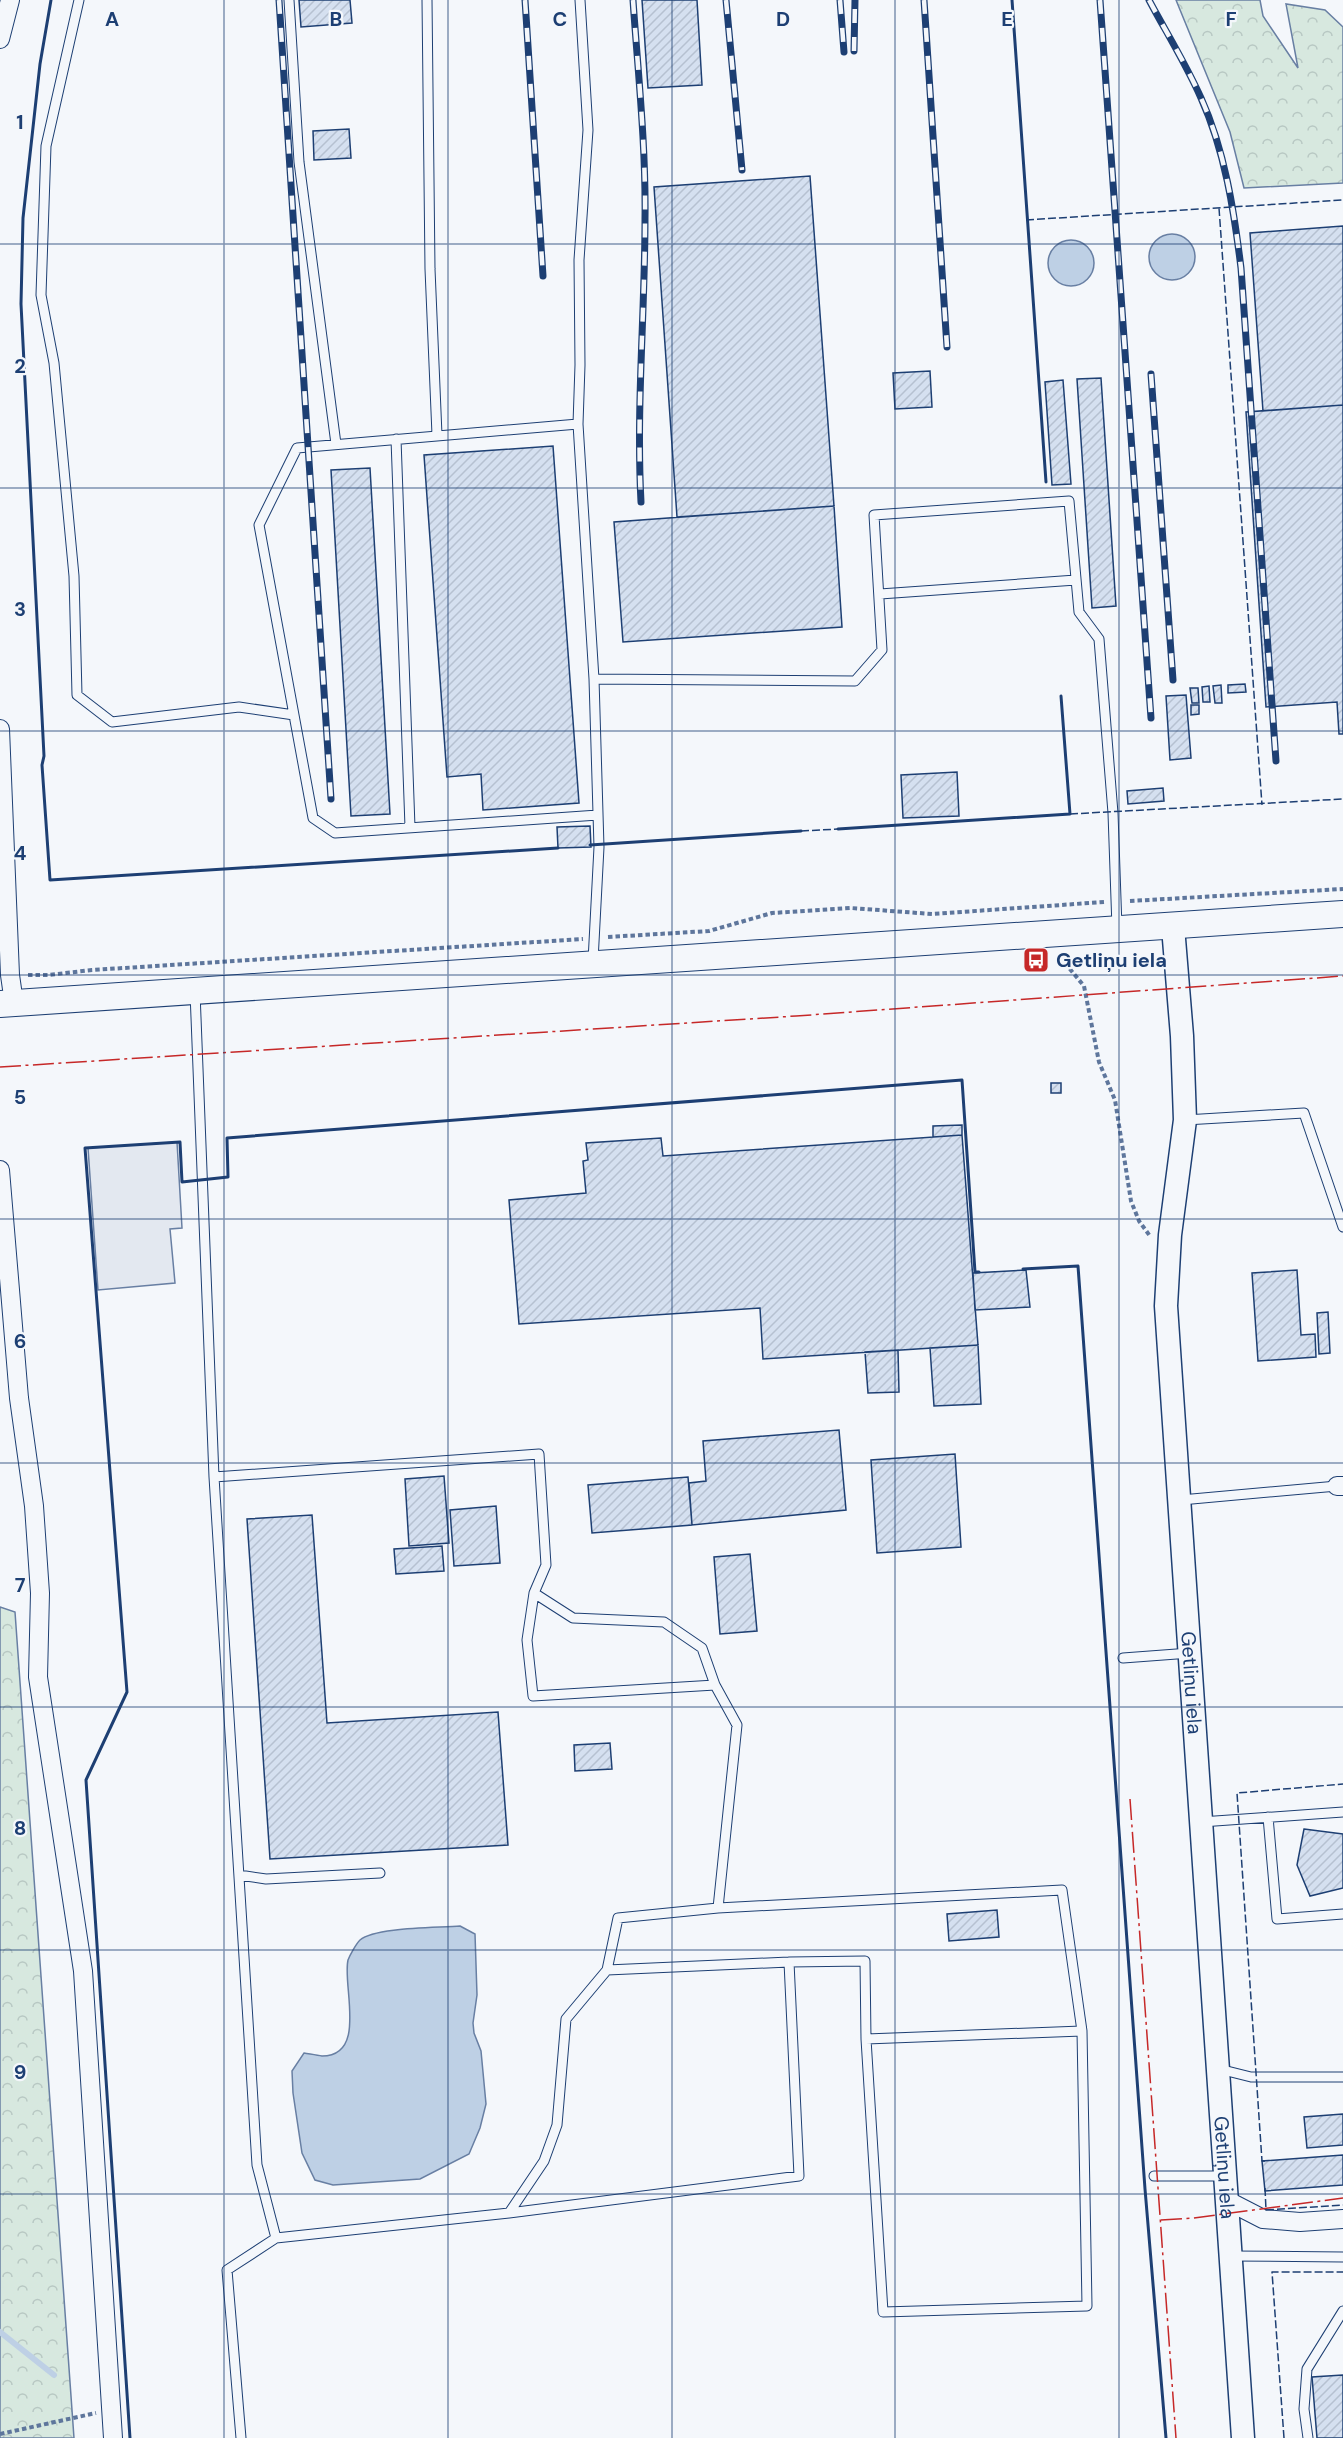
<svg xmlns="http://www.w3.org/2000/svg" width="1343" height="2438" font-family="'DM Sans',sans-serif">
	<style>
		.forest { fill: url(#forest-crowns); stroke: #687fa3; stroke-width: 1.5 }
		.parking { fill: #e3e8f0; stroke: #687fa3; stroke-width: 1.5 }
		.water { fill: #bed0e5; stroke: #687fa3; stroke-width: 1.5 }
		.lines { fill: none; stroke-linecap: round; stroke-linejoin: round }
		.stream { stroke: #bed0e5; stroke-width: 6 }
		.building { fill: url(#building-hatch); stroke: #1d3f73; stroke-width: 1.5 }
		.service-casing { stroke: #1d3f73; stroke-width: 11 }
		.minor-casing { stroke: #1d3f73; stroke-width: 20 }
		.tertiary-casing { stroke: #1d3f73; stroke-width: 25 }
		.secondary-casing { stroke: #1d3f73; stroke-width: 28 }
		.path { stroke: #5e769c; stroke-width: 4; stroke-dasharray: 4.5 3; stroke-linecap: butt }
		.service { stroke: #f4f7fb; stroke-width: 9 }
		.minor { stroke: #f4f7fb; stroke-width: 18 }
		.tertiary { stroke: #f4f7fb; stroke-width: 22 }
		.secondary { stroke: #f4f7fb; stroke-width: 26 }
		.rail-casing { stroke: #1d3f73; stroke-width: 7 }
		.rail { stroke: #f4f7fb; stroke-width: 4.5; stroke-dasharray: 14; stroke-linecap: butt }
		.fence { stroke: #1d3f73; stroke-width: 1.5; stroke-dasharray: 8 3; stroke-linecap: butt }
		.wall { stroke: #1d3f73; stroke-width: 3 }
		.power { stroke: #c62828; stroke-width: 1.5; stroke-dasharray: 21 4.5 3 4.5; stroke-linecap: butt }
		.grid { fill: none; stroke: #1d3f73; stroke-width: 1.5; stroke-opacity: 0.55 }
		.labels { text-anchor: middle; stroke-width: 4.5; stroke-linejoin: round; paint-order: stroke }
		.poi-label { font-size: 20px; font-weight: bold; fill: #1d3f73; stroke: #f4f7fb; text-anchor: start }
		.street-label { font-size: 20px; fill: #1d3f73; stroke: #f4f7fb }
		.grid-label { font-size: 20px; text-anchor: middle; font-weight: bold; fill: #1d3f73; stroke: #f4f7fb; stroke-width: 4.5; stroke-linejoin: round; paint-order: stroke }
	</style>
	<defs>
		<pattern id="forest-crowns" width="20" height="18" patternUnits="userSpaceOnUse" patternTransform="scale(1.5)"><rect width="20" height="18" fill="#d7e8df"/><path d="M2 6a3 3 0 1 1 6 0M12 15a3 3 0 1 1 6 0" fill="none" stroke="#b8c8c3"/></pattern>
		<pattern id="building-hatch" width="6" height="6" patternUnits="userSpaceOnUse" patternTransform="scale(1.5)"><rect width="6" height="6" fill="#d5e0f0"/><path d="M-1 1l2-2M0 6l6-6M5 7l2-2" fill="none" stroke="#b6c1d1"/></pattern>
	</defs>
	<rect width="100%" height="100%" fill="#f4f7fb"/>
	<path class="forest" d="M1176,0h84l3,16 35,52 -12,-64 39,6 18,17v156l-99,5 -14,-56z
		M0,1607l15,5 59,826h-74z"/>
	<path class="parking" d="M177,1142l5,86 -12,1 5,54 -77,7 -10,-142z"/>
	<path class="water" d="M1149 257a23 23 0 1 1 46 0a23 23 0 1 1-46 0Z
		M1048 263a23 23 0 1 1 46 0a23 23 0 1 1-46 0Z
		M460,1926l15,8 2,61 -4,28 1,10 7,18 5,53 -6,24 -11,26 -49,25 -87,6 -18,-5 -13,-27 -9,-60 -1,-22 12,-18c6,1 13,2 18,3 46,0 20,-71 26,-96 2,-5 8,-16 12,-20 15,-13 78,-12 100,-14z"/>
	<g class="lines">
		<path class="stream" d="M0,2332l54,43"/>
	</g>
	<path class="building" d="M299,0h51l2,23 -51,4z
		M642,0h55l5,85 -54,3z
		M349,129l2,29 -37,2 -1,-29z
		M810,176l24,330 -157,11 -23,-330z
		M1343,226v179l-80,6 -13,-178z
		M930,371l2,36 -37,2 -2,-36z
		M1101,378l15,228 -24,2 -15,-229z
		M1063,380l8,104 -19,1 -7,-103z
		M1343,405v329h-4l-2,-32 -71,5 -20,-295z
		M553,446l26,357 -96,7 -2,-36 -34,3 -23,-322z
		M370,468l20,346 -39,2 -20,-346z
		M834,506l8,121 -219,15 -9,-120z
		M1245,684l1,8 -18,1v-8z
		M1221,685l1,18h-7l-2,-17z
		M1209,686l1,16h-7l-1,-15z
		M1190,688h8l1,15h-7z
		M1186,695l5,63 -21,2 -4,-64z
		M1191,705h8v9l-8,1z
		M957,772l2,44 -56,2 -2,-43z
		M1163,788l1,13 -36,3 -1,-13z
		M590,826l1,21 -33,1 -1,-21z
		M1051,1083h10v10h-10z
		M962,1125v10l-29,2v-11z
		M962,1135l16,210 -215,14 -3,-51 -241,16 -10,-124 77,-7 -3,-32 5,-1 -2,-17 75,-5 2,18z
		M1026,1270l4,37 -55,3 -2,-37z
		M1297,1270l4,65 14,-1 1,23 -58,4 -6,-88z
		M1328,1312l2,41 -11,1 -2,-41z
		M978,1345l3,59 -47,2 -4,-58z
		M898,1350l1,42 -31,1 -3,-41z
		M839,1430l7,80 -154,15 -3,-42 17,-2 -3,-40z
		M955,1454l6,93 -84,6 -6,-93z
		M444,1476l5,67 -40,3 -4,-67z
		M688,1477l4,48 -100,8 -4,-48z
		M496,1506l4,57 -46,3 -4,-56z
		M312,1515l15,208 171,-11 10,133 -238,14 -23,-340z
		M442,1546l2,25 -48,3 -2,-25z
		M750,1554l7,77 -37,3 -6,-77z
		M610,1743l2,26 -37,2 -1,-26z
		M1304,1829l39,5v54l-33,8 -13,-31z
		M997,1910l2,27 -50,4 -2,-27z
		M1343,2114v31l-36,3 -3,-31z
		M1343,2155v30l-78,6 -3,-30z
		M1343,2375v63h-26l-5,-61z"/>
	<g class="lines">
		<defs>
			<path id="service" d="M79,0l-33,146 -5,149 13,68 20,213 3,119 35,27 127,-15 55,8
				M289,0l10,162 37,282
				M427,0l3,269 7,166
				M578,424l2,-59 -1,-105 9,-130 -8,-130
				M396,439l14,388
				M880,594l196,-14
				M594,679l-16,-255 -281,24 -38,77 54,293 22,15 263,-18
				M593,961l6,-114 -5,-168 261,2 27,-31 -8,-135 195,-14 10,111 20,27 14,174 4,115
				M195,992l19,485 43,688 19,73 233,-25 35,-52 13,-36 9,-106 41,-49 11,-52 100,-10 344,-18 20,141 5,275 -204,6 -17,-273
				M1185,1120l119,-7 39,114
				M214,1477l325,-23 7,111 -12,28 -7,47 6,56 182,-11 22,40 -19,183
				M1181,1500l156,-14 2,-2
				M534,1593l39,25 91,4 38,26 13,37
				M1123,1658l67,-5
				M1268,1817l9,102 66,-5
				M1201,1822l142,-10
				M239,1875l27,4 114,-6
				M607,1970l182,-8 76,-1 1,78 216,-8
				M1219,2069l32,8h92
				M1154,2176h70
				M509,2213l290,-37 -10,-214
				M1230,2256l113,1
				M241,2438l-14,-168 49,-32
				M1308,2438l-4,-29 3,-40 36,-58"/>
			<path id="minor" d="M0,39l10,-39
				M0,729l10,246 4,28
				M0,1170l19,228 15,108 6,87 -2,84 45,294 30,467
				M1337,1486h6
				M1228,2201l35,18 37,3 43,-3"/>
			<g id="tertiary">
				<path id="s1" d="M1173,927l9,109 3,84 -15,115 -4,71 77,1132"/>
			</g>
			<path id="secondary" d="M0,1004l1343,-90"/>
		</defs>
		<use href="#service" class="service-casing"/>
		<use href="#minor" class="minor-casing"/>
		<use href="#tertiary" class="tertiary-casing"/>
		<use href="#secondary" class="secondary-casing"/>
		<path class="path" d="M1130,901l213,-12
			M608,937l101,-6 63,-18 79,-5 81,6 172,-12
			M1064,955l5,13 15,18 15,76 16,38 16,101 8,20 11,15
			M28,975h20l44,-5 491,-31
			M0,2434l96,-21"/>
		<use href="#service" class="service"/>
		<use href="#minor" class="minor"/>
		<use href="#tertiary" class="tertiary"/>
		<use href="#secondary" class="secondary"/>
		<defs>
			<path id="rail" d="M279,0l52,799
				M525,0l18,276
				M633,0c5,73 13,146 12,219 0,94 -9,188 -4,283
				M726,0l16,170
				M840,0l4,52
				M924,0l23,347
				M1100,0l51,718
				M1149,0c17,32 37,64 52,98 24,53 33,113 40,170l35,493
				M854,51l1,-51
				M1151,374l22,306"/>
		</defs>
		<use href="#rail" class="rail-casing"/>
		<use href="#rail" class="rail"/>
		<path class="fence" d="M1219,208l43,597
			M1026,220l317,-20
			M1070,814l273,-15
			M801,831l37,-2
			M1265,2161h-3l-25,-368 106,-9
			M1265,2188l1,22 77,-5
			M1284,2438l-12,-166h71"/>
		<path class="wall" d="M51,0l-11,64 -17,154 -2,86 23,452 -2,9 8,115 508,-32
			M1012,0l34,482
			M838,829l232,-15 -9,-118
			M590,845l211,-14
			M1023,1269l55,-3 67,923 21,249
			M130,2438l-44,-658 41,-88 -42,-544 95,-6 2,40 46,-5 -1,-39 735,-58 13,192h4"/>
		<path class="power" d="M0,1067l796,-51 547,-40
			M1130,1799l46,639
			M1161,2220l33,-2 149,-20"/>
	</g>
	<path class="grid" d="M224,0v2438M448,0v2438M672,0v2438M895,0v2438M1119,0v2438M0,244h1343M0,488h1343M0,731h1343M0,975h1343M0,1219h1343M0,1463h1343M0,1707h1343M0,1950h1343M0,2194h1343"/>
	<defs>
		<symbol id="bus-square" viewBox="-11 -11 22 22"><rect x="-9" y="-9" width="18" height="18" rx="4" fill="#c62828" stroke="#f4f7fb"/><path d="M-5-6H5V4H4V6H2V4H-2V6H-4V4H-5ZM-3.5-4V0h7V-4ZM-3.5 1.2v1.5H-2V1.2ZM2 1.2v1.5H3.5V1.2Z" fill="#fff"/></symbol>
	</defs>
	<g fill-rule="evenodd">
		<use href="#bus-square" x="1021" y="945" width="30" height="30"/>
	</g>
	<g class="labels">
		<g class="poi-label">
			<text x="1056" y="967">Getliņu iela</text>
		</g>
		<g class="street-label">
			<text dy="7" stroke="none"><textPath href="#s1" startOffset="758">Getliņu iela</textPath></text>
			<text dy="7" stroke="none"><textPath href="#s1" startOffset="1244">Getliņu iela</textPath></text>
		</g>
	</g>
	<g class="grid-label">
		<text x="112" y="26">A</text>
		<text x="336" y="26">B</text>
		<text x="560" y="26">C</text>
		<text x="783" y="26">D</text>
		<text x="1007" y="26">E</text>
		<text x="1231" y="26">F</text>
		<text x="20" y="129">1</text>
		<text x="20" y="373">2</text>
		<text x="20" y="616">3</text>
		<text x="20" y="860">4</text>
		<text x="20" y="1104">5</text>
		<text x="20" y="1348">6</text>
		<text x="20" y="1592">7</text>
		<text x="20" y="1835">8</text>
		<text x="20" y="2079">9</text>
	</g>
</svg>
